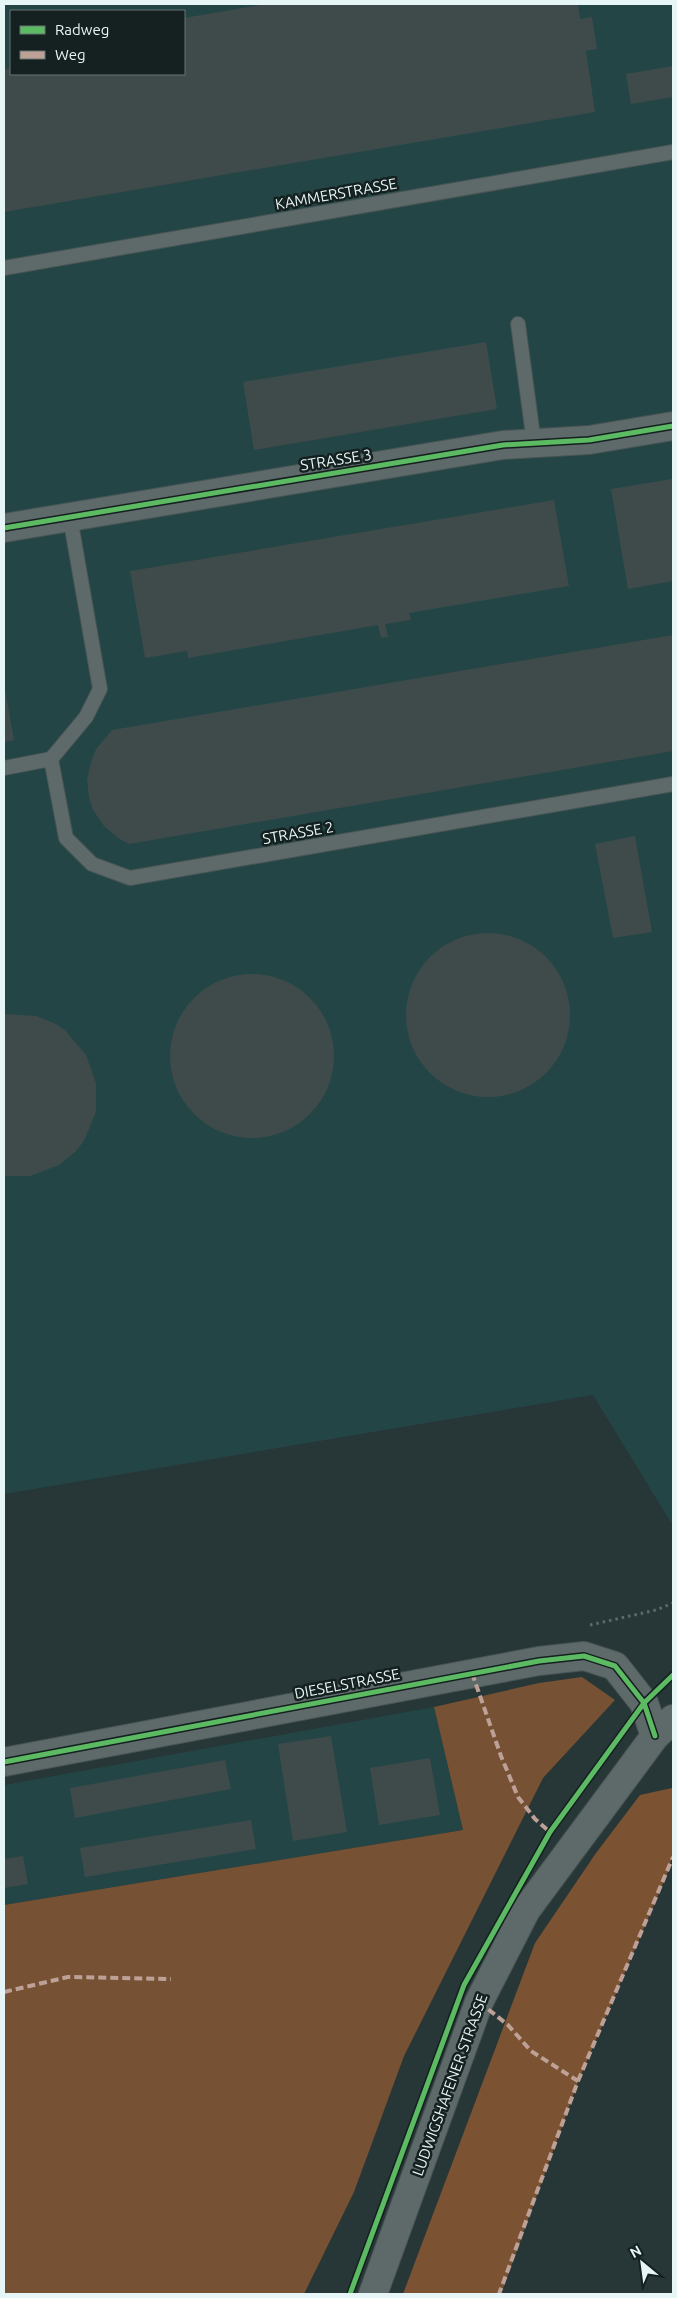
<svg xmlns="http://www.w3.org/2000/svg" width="677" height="2298" font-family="Ubuntu,sans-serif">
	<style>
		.built { fill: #234545; fill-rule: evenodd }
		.green { fill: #765134 }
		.forest { fill: #7c5332 }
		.building { fill: #3f4b4b }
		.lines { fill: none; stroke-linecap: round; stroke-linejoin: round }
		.service-casing { stroke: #475454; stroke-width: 16 }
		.minor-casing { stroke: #475454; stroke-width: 30 }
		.path { stroke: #5f6a6a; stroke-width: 3; stroke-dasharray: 2.5 4; stroke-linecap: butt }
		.service { stroke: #5e6969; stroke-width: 14 }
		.minor { stroke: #5e6969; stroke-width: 28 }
		.quiet { stroke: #bda197; stroke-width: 4; stroke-dasharray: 8 4; stroke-linecap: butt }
		.cycleway-casing { stroke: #152020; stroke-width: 8 }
		.cycleway { stroke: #5cba63; stroke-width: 5 }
		.labels { text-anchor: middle; stroke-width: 5; stroke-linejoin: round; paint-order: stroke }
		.street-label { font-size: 15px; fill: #e6f5f5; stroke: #152020 }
	</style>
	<rect width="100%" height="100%" fill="#273636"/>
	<path class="built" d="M4,4h669v1522l-80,-131 -589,99zM11,11h173v63h-173z
		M434,1707l29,123 -459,75v-120z"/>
	<path class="green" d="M582,1677l33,23 -72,78 -139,278 -50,136 -50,102h-300v-389l459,-75 -29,-123 105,-24z"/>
	<path class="forest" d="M672,1788l1,66 -6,20 -89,208 -77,212h-98l132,-351 61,-90 44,-58z"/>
	<path class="building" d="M266,4h312l2,15 12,-2 5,32 -11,2 9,61 -591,100v-142l7,-2v6h173v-56z
		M673,66v31l-42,7 -5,-30z
		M486,342l11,67 -243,41 -11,-68z
		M672,479l1,102 -45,8 -17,-100z
		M554,500l15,86 -160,27 2,7 -26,4 3,13 -7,1 -3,-13 -190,33 -1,-7 -42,7 -15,-87z
		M673,635v116l-544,93 -11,-6 -14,-12 -11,-16 -4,-12 -2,-18 4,-18 5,-13 16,-19z
		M4,685l10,55 -10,2z
		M635,836l17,96 -39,6 -18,-94z
		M406 1015a82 82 0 1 1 164 0a82 82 0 1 1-164 0Z
		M170 1056a82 82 0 1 1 164 0a82 82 0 1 1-164 0Z
		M4,1014l32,2 18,7 11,7 21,25 10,28v29l-12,29 -9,11 -16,13 -29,11h-26z
		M331,1736l16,96 -54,9 -15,-97z
		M430,1758l10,57 -61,10 -9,-57z
		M225,1760l6,29 -156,29 -5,-30z
		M251,1820l5,29 -171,28 -5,-29z
		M23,1856l5,28 -24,4v-29z"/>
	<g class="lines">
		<defs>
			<path id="service" d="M4,268l669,-116
				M518,324l16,119
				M51,759l35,-42 14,-28 -30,-172
				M4,768l47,-9 15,79 26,26 38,14 543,-94"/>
			<path id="minor" d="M4,528l499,-83 86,-5 84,-14
				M4,1762l535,-101 45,-5 31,10 29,37 11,33
				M373,2294l106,-292 47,-92 129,-174 18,-17"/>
		</defs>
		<use href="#service" class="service-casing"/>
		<use href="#minor" class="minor-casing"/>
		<path class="path" d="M590,1625l66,-15 17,-7"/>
		<use href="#service" class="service"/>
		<use href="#minor" class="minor"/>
		<path class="quiet" d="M472,1673l29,83 17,41 17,22 15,13
			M4,1992l64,-15 103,2
			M479,2002l29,23 23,26 47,30 -79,213
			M578,2081l95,-224"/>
		<defs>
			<path id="cycleway" d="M4,528l499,-83 86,-5 84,-14
				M4,1762l535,-101 45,-5 31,10 29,37 11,33
				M350,2294l114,-309 86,-153 94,-129 29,-28"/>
		</defs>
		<use href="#cycleway" class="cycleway-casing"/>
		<use href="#cycleway" class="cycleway"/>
	</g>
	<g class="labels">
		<g class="street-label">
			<text transform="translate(336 194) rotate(-10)" y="5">KAMMERSTRASSE</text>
			<text transform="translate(336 460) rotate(-9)" y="5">STRASSE 3</text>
			<text transform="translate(298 833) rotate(-10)" y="5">STRASSE 2</text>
			<text transform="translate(347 1684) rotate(-11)" y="5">DIESELSTRASSE</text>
			<text transform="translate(450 2085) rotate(-70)" y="5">LUDWIGSHAFENER STRASSE</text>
		</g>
	</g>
	<rect width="677" height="2298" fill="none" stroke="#e6f5f5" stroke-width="10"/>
	<rect x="10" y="10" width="175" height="65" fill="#152020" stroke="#697575"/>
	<rect x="20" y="26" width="25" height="8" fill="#5cba63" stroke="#697575"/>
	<text x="55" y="35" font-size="15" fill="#e6f5f5">Radweg</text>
	<rect x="20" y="51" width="25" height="8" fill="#bda197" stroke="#697575"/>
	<text x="55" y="60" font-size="15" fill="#e6f5f5">Weg</text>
	<g transform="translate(642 2263) rotate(331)" stroke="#152020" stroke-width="4" paint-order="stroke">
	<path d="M0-4L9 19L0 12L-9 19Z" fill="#e6f5f5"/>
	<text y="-8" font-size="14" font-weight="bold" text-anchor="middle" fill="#e6f5f5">N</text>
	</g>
</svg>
